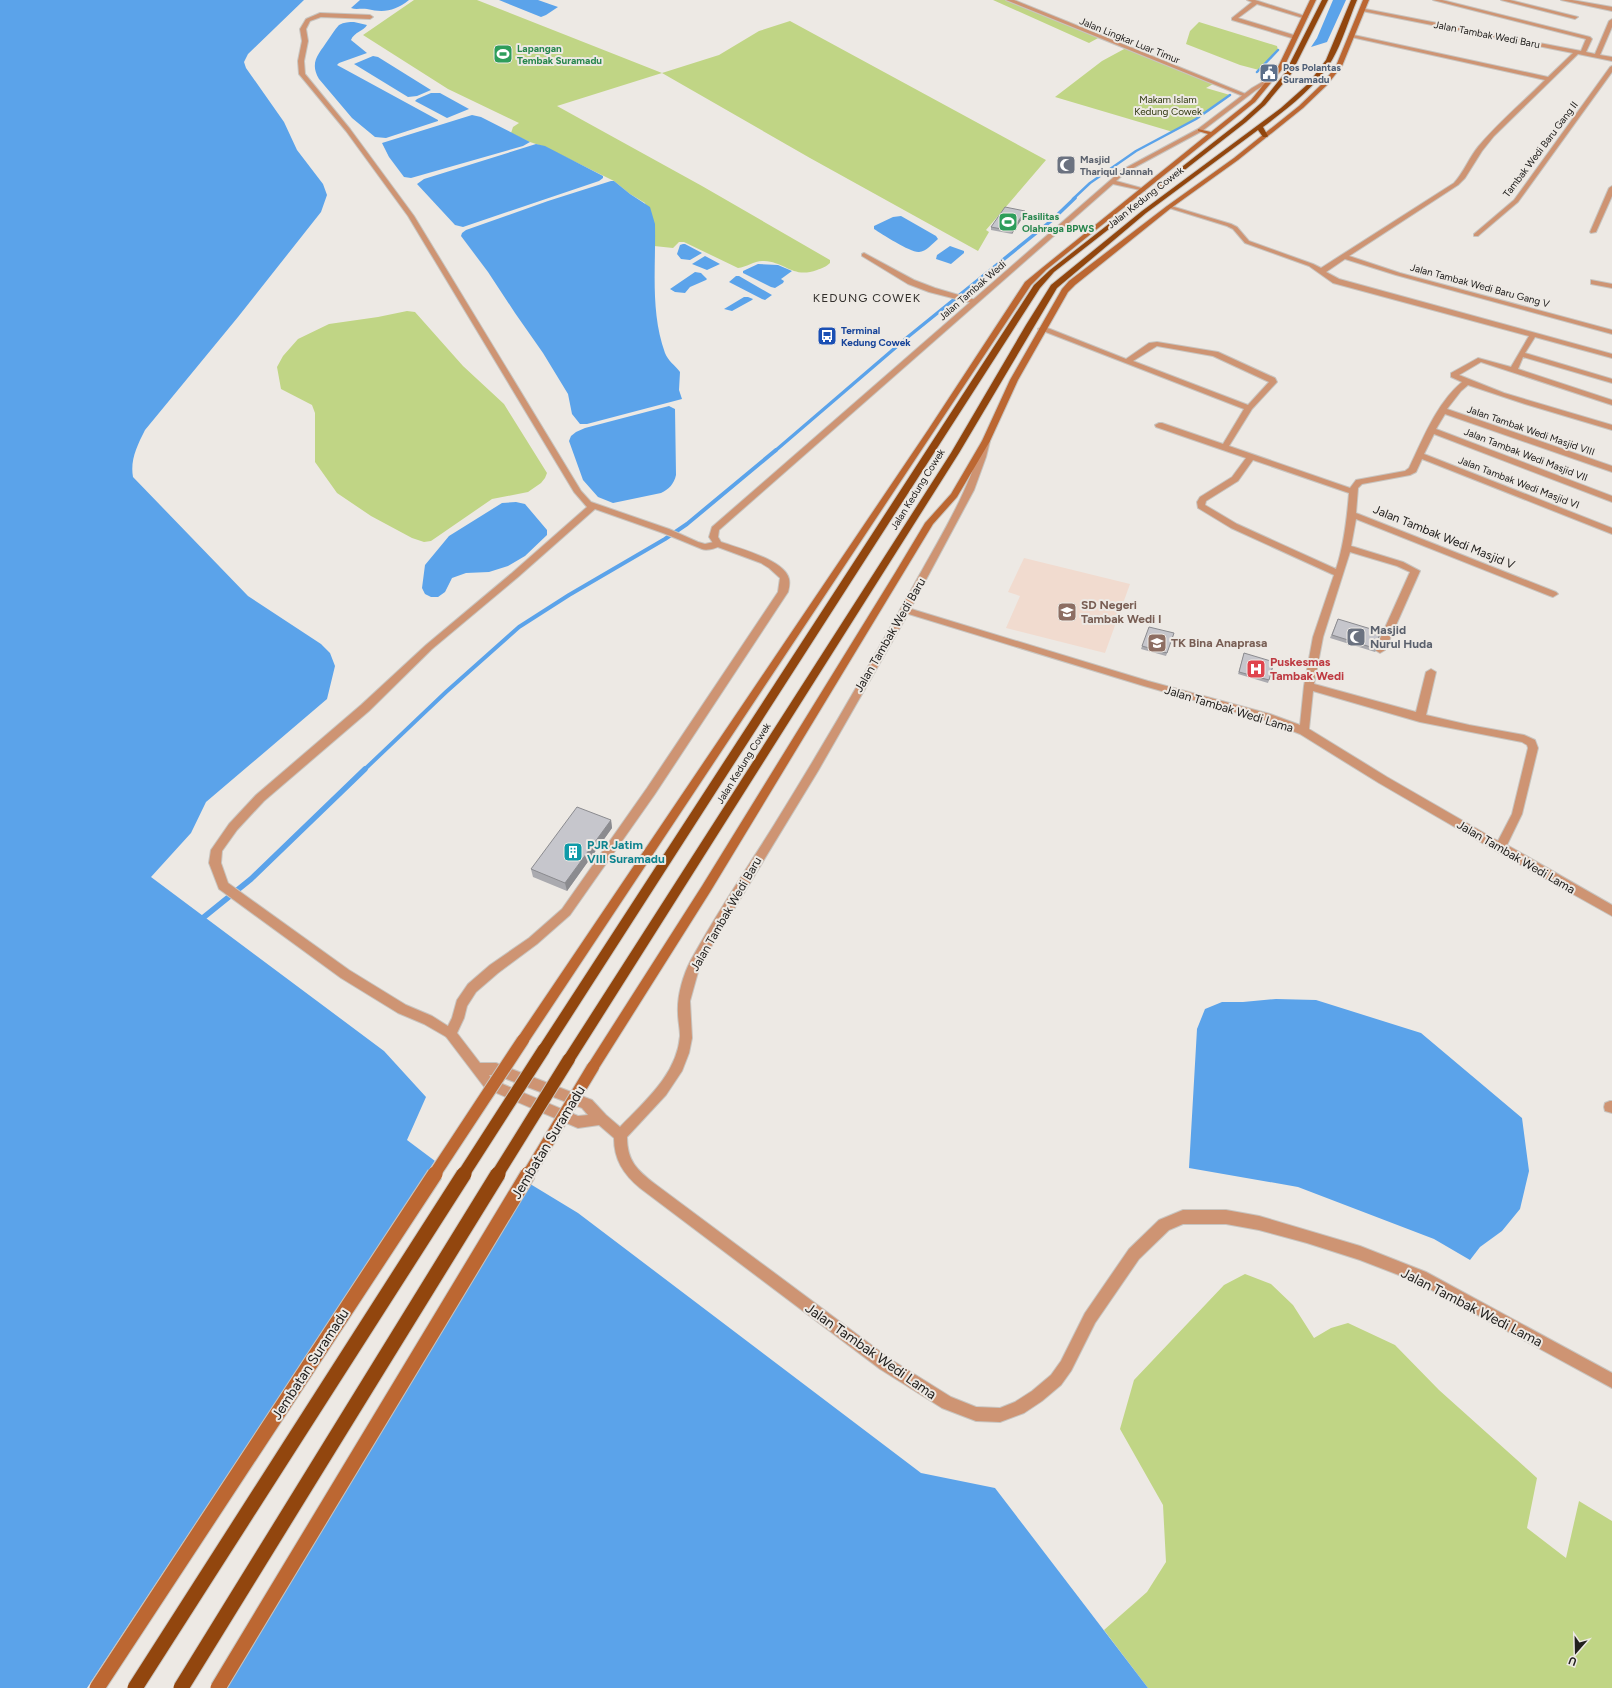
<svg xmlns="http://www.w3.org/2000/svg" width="1612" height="1688" font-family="Figtree,sans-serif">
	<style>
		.education { fill: #f1dbcf }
		.green { fill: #c0d585 }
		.water { fill: #5ba3ea }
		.pier { fill: #ede9e4 }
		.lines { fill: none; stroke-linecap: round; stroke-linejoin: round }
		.stream-far3 { stroke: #5ba3ea; stroke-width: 2.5 }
		.stream-far2 { stroke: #5ba3ea; stroke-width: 3.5 }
		.stream-far1 { stroke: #5ba3ea; stroke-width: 4 }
		.stream { stroke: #5ba3ea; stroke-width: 5.5 }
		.minor-casing { stroke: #c8c5c0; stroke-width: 2 }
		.tertiary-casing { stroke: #c8c5c0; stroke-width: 2 }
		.secondary-casing { stroke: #c8c5c0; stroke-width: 2 }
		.trunk-casing { stroke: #c8c5c0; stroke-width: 2 }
		.minor { fill: #ce9473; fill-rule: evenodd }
		.tertiary { fill: #ce9473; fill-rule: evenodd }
		.secondary { fill: #bc6732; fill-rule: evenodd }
		.trunk { fill: #92460e; fill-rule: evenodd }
		.secondary-bridge-far1-casing { stroke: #c8c5c0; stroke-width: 14; stroke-linecap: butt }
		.secondary-bridge-casing { stroke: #c8c5c0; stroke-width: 17; stroke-linecap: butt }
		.trunk-bridge-far1-casing { stroke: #c8c5c0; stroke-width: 14; stroke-linecap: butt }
		.trunk-bridge-casing { stroke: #c8c5c0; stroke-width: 17; stroke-linecap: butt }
		.secondary-bridge-far1 { stroke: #bc6732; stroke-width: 12 }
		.secondary-bridge { stroke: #bc6732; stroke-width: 15 }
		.trunk-bridge-far1 { stroke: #92460e; stroke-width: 12 }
		.trunk-bridge { stroke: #92460e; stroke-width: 15 }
		.wall { fill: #aaaaaf }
		.shaded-wall { fill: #8b8b8f }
		.building { fill: #c6c6cc; stroke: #8b8b8f }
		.labels { text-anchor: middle; stroke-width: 4; stroke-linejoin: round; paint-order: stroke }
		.far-street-label { font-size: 10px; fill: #22201e; stroke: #ede9e4 }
		.far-leisure-label { font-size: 10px; font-weight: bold; fill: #27864d; stroke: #ede9e4; text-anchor: start }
		.far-service-label { font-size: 10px; font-weight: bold; fill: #4e5e75; stroke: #ede9e4; text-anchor: start }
		.far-park-label { font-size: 10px; fill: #303910; stroke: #ede9e4 }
		.far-worship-label { font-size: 10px; font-weight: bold; fill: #5b616d; stroke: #ede9e4; text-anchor: start }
		.far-transit-label { font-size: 10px; font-weight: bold; fill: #164399; stroke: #ede9e4; text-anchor: start }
		.far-quarter-label { font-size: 12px; letter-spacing: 1px; fill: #322f2b; stroke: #ede9e4 }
		.street-label { font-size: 12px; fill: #22201e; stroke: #ede9e4 }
		.education-label { font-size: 12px; font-weight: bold; fill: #785e54; stroke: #ede9e4; text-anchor: start }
		.worship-label { font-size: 12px; font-weight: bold; fill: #5b616d; stroke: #ede9e4; text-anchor: start }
		.health-label { font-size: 12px; font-weight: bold; fill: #be3a42; stroke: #ede9e4; text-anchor: start }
		.culture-label { font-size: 12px; font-weight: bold; fill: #0d838f; stroke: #ede9e4; text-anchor: start }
		.near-street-label { font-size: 14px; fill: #22201e; stroke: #ede9e4 }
	</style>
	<rect width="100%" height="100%" fill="#ede9e4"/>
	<path class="education" d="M1024,558l106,26 -25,69 -99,-25 14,-32 -12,-4z"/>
	<path class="green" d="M414,0h63l185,73 57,-18 40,-24 31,-10 256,139 -60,70 3,2 -11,19 -168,-93 -148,-85 -105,33 145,80 128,74v3c-4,4 -8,5 -13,7 -24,9 -31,-8 -53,-9 -9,-1 -17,6 -26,7l-54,-26h-5l-6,6 -19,-2 1,-6 -10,-37 -15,-9 -16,-13 -69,-34 -15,-5 -19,-9 2,-6 6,-4 -71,-34 -85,-54z
		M993,0h16l91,37 -11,6z
		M1199,22l78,24 1,4 -19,20 -19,-5 -54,-21 4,-13z
		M1126,48l89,35 -9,5 24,7 -34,24 -23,13 -118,-35 47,-36z
		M407,311l8,1 48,54 41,38 43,69 -2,5 -4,5 -13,9 -36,7 -61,42 -7,1 -12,-4 -41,-22 -34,-23 -22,-31v-49l-3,-8 -31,-16 -4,-22 6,-11 15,-17 31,-15 49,-7z
		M1245,1274l26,10 22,21 21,33 17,-10 17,-5 47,22 44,45 98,88 -10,50 39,30 13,-57 33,20v167h-464l-44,-58 43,-38 19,-30 -3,-57 -43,-76 14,-49 90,-95z"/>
	<path class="water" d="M0,0h304l-56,54 -4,8 2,6 38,54 13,28 26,34 4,11 -6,17 -83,105 -93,113c-8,16 -15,30 -12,47l115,119 73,48 9,9 5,13 -8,33 -121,103 -15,31 -40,44 233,174 42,46 -19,43 36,27 28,-19 107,65 343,260 74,15 153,200h-1148z
		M360,0h49c-14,11 -25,13 -42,9 -6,-1 -11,1 -16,-1z
		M499,0h39l20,7 -12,8 -5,2z
		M1333,0h13l-19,42 -16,5 6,-9z
		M354,22l13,3c-3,6 -13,7 -16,15l16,13 -28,10 -2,2 101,55v1l-52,17 -11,-1 -23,-19 -33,-39c-10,-17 0,-25 9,-39 3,-4 7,-11 11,-15 5,-3 10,-3 15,-3z
		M373,56l5,1 53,33 -14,6 -9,1 -54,-33z
		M431,93h9l29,16 -22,9 -32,-17 2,-2z
		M472,115l9,2 49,25 -7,4 -112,32 -7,-1 -15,-20 -7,-14z
		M536,144l9,2 58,30v2l-4,3 -136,46 -8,-2 -38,-41 7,-5z
		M611,181h3l16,13 20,13 5,17c1,43 -5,87 10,129 3,8 10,12 15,19l-1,18 3,9 -95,25h-7l-8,-10 -4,-20 -25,-41 -28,-40 -27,-41 -27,-36 1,-3 4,-3 82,-29z
		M901,216l35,20 2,3c-5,4 -12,13 -19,13 -8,1 -37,-18 -45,-23v-3l19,-9z
		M683,244h2l17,9 -12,7 -9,-1 -4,-5 3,-9z
		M950,246l14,5v2l-13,11 -15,-5 1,-4z
		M705,256l2,1 13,7 -13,6 -15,-6z
		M758,264l20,1 14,6 -11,8 3,2 -1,2 -8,5 -4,-1 -28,-14v-2z
		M695,272l6,1 6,6 -1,1 -16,7 -5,6 -10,-1 -5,-3z
		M736,276h3l33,19 -7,5 -3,-1 -33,-17z
		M744,297h4l5,2 -1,1 -20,11 -8,-2z
		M669,406l6,3 1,66c-2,9 -7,14 -15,18l-48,10 -15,-6 -15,-17 -14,-39 2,-5 5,-4 9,-4z
		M516,502l9,2 22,26v5l-22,21 -17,10 -19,6 -23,1 -14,5 -7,14 -7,5h-7l-6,-3 -3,-6 3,-23 24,-29 53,-33z
		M1276,999l40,1 105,33 101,85 7,53 -9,38 -18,22 -22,16 -10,13 -36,-21 -136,-52 -109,-19 8,-139 8,-20 17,-7h21z"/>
	<path class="pier" d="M470,1146l61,36 -305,506h-139l349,-529 7,6z"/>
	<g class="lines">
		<path class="stream-far3" d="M1257,72l21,-22
			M1073,199l17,-16 46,-32 60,-32 34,-24"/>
		<path class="stream-far2" d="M775,451l134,-115 142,-115 24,-23"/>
		<path class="stream-far1" d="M364,770l82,-78 73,-65 50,-32 96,-56 22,-15 89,-74"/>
		<path class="stream" d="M204,917l47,-38 114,-110"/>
		<defs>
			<path id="minor" d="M1006,0h8l234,95 -5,1z
				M1247,0h8l53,17 -5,1 -46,-14 -19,14 59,18v2l-2,1 -63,-19v-2l20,-16z
				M1433,0h9l148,37 2,2 -6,13 9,2 14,-33 3,-2v8l-12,28 12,2v4l-34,-7 -84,82 -12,15 -17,27 -7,7 -109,71 51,17 212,57v4l-216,-59 -51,-16 -19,13 13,7 273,75v4l-77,-21 -10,16 87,26v4l-89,-26 -5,12 94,31v5l-131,-43 -22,13 45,18 108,32v5l-87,-26 -57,-19 -7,6 -14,18 165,57v6l-167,-58 -9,15 176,67v6l-178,-68 -10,20 188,74v6l-190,-75 -6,13 -6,3 -48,9 -4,4 -2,25 200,79 2,2 -5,3 -3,-1 -194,-77 -5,27 52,16 17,9 -35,79 -5,3 -5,-3 35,-78 -13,-6 -47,-14 -27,85 -9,47 102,28 10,-40 5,-3 5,3 -10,43 43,10 55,10 11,5 3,8 -16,66 -15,31 105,60v11l-116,-65 -117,-68 -79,-49 -33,-13 -123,-35 -242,-74 -2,-2 2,-2h6l240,73 122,33 30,11 4,-39 9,-49 21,-62 -103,-47 -33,-20 -1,-6 3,-5 32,-20 14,-19 -90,-31 -1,-2 4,-2h3l61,21 21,-35 -206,-80 4,-2h3l81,32 23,-16 8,-1 61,10 57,26 2,4 -25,27 -23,37 121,42 6,-8 49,-9 4,-3c14,-29 27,-64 53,-86l-11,-5v-4l27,-15 33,9 18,-31 -196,-53 -24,-17 -64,-23 -12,-14 -6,-3 -61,-19 5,-1 60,18 6,3 12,14 64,23 8,4 133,-85c10,-11 15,-25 24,-36 20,-24 45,-45 67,-67l-194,-43 -2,-1v-2l199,43 25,-24 -211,-42 -2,-1v-2l221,43 5,-12zM1157,346l56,10 56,26 -21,23 -115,-44zM1253,460l96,33c-2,25 -5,52 -13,76l-99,-45 -32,-19 1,-4 32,-20zM1313,691l107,31 102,20 5,3 1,3 -16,66 -14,27 -111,-64 -78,-48z
				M1501,0h9l68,17 -3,2z
				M1561,0h11l40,7v4z
				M320,13l50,2 3,2 -3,2 -49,-2 -11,4 -4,8 2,12 -4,20 1,13 45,55 64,87 167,275 10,11 78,27 29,13 7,2 13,-3 4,3c-3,4 -15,7 -20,5l-39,-16 -68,-24 -77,68 -86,72 -63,62 -105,90 -27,29 -15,21 -1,12 7,20 121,87 57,35 26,11 22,14 2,4 -2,4 -4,1 -26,-15 -26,-11 -57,-35 -122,-89 -10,-26 2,-13 18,-26 27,-29 105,-90 65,-60 86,-72 75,-66 -13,-15 -166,-276 -62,-85 -47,-57 -1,-13 4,-20 -2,-12 6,-10z
				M1612,66v6l-94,130 -40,34h-4v-2l40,-34 96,-133z
				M1612,186v10l-16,36 -5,1 -1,-1 19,-44z
				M864,253l50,27 21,8 44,13 -4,2h-3l-43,-11 -21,-8 -46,-28v-2z
				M1591,280l21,4v4l-21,-4z
				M1610,1101h2v12l-7,-2 -1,-4 1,-4z"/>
			<path id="tertiary" d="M1271,77l5,1 -20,12 -54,41 -76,41 -10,9 29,8v2l-32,-7 -394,346 -1,7 3,5c17,6 64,18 68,37 1,5 0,9 -1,13l-133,202 -85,121 -33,29 -39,29 -22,19 -9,14 -3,12 -7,15 23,30h16l96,37 14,15 14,12c25,-26 57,-53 60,-91 0,-8 -2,-15 -2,-23 -1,-17 5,-38 13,-53 25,-46 55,-90 83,-135 49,-79 96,-160 141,-242 25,-46 54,-91 67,-142l4,-2h3l1,2 -4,16 -12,33 -69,129 -87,152 -118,194 -10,36 2,37 -3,15 -7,18 -16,24 -39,42c0,24 10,33 28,47l235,175 61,38 25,10 24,1 15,-6 17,-11 19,-16 10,-14 24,-48 44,-64 30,-29 24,-10h43l33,6 101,30 66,26 186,101v15l-195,-106 -57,-22 -53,-17 -48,-13 -33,-6h-43l-14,6 -30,29 -44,64 -24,48 -10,14 -19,16 -18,12 -24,9 -24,-1 -34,-13 -62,-39 -240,-181c-17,-14 -26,-29 -26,-50l-15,-13 -21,3 -93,-40 -41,-54 8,-16 5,-18 11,-16 22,-19 39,-27 33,-29 85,-121 131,-196 2,-14 -11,-10 -8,-5 -46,-17 -6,-9 3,-10 410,-357 76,-41 54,-41zM489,1075h7l86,33 6,7 -10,1 -85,-36z"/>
			<path id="secondary" d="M1310,0h6l-32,67 -29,35 -209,168 -15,15 -504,759 -4,1 -4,-1 -2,-4 2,-4 409,-606 97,-148 17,-14 166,-134 -10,-3v-2l13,3 40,-32 27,-33z
				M1363,0h6l-27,66 -15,19 -24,23 -65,52 -67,48 -96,77 -7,7 -50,88 -28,61 -33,56 -24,27 -223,368 -113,179 -4,2 -4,-2 -2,-4 2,-4 113,-177 193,-313 30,-50 26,-29 31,-53 28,-61 52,-91 7,-8 98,-75 67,-48 65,-52 24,-23 13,-17z"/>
			<path id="trunk" d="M1322,0h6l-37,74 -26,31 -19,17 -192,150 -14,16 -492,765 -4,2 -4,-2 -2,-4 2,-4 494,-760 16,-15 192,-150 19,-17 24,-30z
				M1351,0h6c-8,19 -15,43 -25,60 -17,28 -44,48 -69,67l5,9 -1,1h-4l-5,-7 -112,83 -89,75 -98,165 -386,610 -4,2 -4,-2 -2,-4 2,-4 386,-602 75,-128 25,-40 91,-74 139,-103 27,-24 18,-24z"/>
		</defs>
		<use href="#minor" class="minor-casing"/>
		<use href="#tertiary" class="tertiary-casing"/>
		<use href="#secondary" class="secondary-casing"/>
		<use href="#trunk" class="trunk-casing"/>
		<use href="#minor" class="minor"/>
		<use href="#tertiary" class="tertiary"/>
		<use href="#secondary" class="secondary"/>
		<use href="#trunk" class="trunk"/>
		<defs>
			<path id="secondary-bridge-far1" d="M434,1175l89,-135
				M528,1175l65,-108"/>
			<path id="secondary-bridge" d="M97,1688l338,-514
				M218,1688l310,-514"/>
			<path id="trunk-bridge-far1" d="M463,1175l81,-126
				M497,1175l72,-116"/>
			<path id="trunk-bridge" d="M135,1688l329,-514
				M181,1688l317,-514"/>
		</defs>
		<use href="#secondary-bridge-far1" class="secondary-bridge-far1-casing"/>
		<use href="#secondary-bridge" class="secondary-bridge-casing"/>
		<use href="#trunk-bridge-far1" class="trunk-bridge-far1-casing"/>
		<use href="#trunk-bridge" class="trunk-bridge-casing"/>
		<use href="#secondary-bridge-far1" class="secondary-bridge-far1"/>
		<use href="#secondary-bridge" class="secondary-bridge"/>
		<use href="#trunk-bridge-far1" class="trunk-bridge-far1"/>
		<use href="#trunk-bridge" class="trunk-bridge"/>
	</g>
	<path class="wall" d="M1025,214l-13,20 -21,-4v-3z
		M1338,619l37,27 2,3 -2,3 -45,-14z
		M1174,633l-8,23 -25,-7 1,-3z
		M1244,653l25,27 -1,3 -30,-9z
		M611,820l1,8 -45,63 -34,-14 -2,-8z"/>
	<path class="shaded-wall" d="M1025,211v3l-13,20v-3z
		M611,820l1,8 -45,63 -2,-8z"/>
	<path class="building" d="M1005,207l20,4 -13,20 -21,-4z
		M1338,619l43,13 -6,14 2,3 -45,-14z
		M1149,627l25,6 -7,20 -25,-7z
		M1244,653l30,9 -5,18 -30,-8z
		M577,807l34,13 -46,63 -34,-14z"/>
	<defs>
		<symbol id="stadium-square" viewBox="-11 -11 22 22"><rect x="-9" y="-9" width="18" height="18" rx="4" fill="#2e9e5b" stroke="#ede9e4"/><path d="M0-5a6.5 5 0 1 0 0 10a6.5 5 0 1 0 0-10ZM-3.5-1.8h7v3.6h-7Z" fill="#fff"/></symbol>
		<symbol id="civic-square" viewBox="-11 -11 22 22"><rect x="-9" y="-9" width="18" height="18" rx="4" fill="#5c6f8a" stroke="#ede9e4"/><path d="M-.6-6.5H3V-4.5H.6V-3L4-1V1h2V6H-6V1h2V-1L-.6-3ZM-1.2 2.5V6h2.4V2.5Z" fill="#fff"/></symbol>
		<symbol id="mosque-square" viewBox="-11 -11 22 22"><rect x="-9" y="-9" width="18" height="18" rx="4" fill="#6b7280" stroke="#ede9e4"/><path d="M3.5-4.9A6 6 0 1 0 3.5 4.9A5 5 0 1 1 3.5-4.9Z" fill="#fff"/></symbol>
		<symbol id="bus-square" viewBox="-11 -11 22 22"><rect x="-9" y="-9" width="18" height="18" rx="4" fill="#1a4fb4" stroke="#ede9e4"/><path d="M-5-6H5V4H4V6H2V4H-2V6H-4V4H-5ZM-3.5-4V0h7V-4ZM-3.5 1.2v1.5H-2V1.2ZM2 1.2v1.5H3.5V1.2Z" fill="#fff"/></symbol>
		<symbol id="school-square" viewBox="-11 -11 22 22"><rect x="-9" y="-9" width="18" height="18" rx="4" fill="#8d6e63" stroke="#ede9e4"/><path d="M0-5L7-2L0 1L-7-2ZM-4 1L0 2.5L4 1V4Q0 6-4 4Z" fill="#fff"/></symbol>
		<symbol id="hospital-square" viewBox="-11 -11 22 22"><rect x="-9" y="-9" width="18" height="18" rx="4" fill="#e0444e" stroke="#ede9e4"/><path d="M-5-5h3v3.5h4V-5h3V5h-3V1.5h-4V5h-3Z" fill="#fff"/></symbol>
		<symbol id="building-square" viewBox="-11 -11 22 22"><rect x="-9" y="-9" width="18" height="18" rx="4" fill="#0f9aa8" stroke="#ede9e4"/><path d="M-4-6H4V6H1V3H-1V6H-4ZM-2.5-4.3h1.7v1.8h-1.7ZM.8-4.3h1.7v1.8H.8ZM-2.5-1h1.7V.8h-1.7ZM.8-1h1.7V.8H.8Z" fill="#fff"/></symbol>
	</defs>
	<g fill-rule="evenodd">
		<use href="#stadium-square" x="492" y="43" width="22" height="22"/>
		<use href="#civic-square" x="1258" y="62" width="22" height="22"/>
		<use href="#mosque-square" x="1055" y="154" width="22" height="22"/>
		<use href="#stadium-square" x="997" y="211" width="22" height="22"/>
		<use href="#bus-square" x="816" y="325" width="22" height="22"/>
		<use href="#school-square" x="1056" y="601" width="22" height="22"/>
		<use href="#mosque-square" x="1345" y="626" width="22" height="22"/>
		<use href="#school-square" x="1146" y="632" width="22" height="22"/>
		<use href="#hospital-square" x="1245" y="658" width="22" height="22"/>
		<use href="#building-square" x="562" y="841" width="22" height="22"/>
	</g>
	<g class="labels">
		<g class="far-street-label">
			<text transform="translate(1487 34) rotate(11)" y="4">Jalan Tambak Wedi Baru</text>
			<text transform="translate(1130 40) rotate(22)" y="4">Jalan Lingkar Luar Timur</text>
			<text transform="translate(1540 149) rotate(-53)" y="4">Tambak Wedi Baru Gang II</text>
			<text transform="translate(1145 197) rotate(-38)" y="4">Jalan Kedung Cowek</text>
			<text transform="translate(1480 285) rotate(15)" y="4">Jalan Tambak Wedi Baru Gang V</text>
			<text transform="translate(972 290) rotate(-41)" y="4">Jalan Tambak Wedi</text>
			<text transform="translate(1531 430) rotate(19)" y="4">Jalan Tambak Wedi Masjid VIII</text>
			<text transform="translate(1526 454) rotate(21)" y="4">Jalan Tambak Wedi Masjid VII</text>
			<text transform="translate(1519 482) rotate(21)" y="4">Jalan Tambak Wedi Masjid VI</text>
			<text transform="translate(917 489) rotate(-58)" y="4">Jalan Kedung Cowek</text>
			<text transform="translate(743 763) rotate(-58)" y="4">Jalan Kedung Cowek</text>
		</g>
		<g class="far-leisure-label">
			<text x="517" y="52">Lapangan<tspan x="517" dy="12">Tembak Suramadu</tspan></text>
			<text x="1022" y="220">Fasilitas<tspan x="1022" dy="12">Olahraga BPWS</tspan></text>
		</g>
		<g class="far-service-label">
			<text x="1283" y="71">Pos Polantas<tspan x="1283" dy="12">Suramadu</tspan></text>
		</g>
		<g class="far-park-label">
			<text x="1168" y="103">Makam Islam<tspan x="1168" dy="12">Kedung Cowek</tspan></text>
		</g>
		<g class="far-worship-label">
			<text x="1080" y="163">Masjid<tspan x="1080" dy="12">Thariqul Jannah</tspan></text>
		</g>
		<g class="far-transit-label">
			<text x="841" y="334">Terminal<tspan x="841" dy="12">Kedung Cowek</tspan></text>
		</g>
		<g class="far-quarter-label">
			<text x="867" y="302">KEDUNG COWEK</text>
		</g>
		<g class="street-label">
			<text transform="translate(1444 537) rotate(22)" y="4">Jalan Tambak Wedi Masjid V</text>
			<text transform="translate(890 635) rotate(-60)" y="4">Jalan Tambak Wedi Baru</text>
			<text transform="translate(1229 709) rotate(17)" y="4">Jalan Tambak Wedi Lama</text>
			<text transform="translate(1516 857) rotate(30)" y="4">Jalan Tambak Wedi Lama</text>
			<text transform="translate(726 914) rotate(-60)" y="4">Jalan Tambak Wedi Baru</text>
		</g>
		<g class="education-label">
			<text x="1081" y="609">SD Negeri<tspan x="1081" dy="14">Tambak Wedi I</tspan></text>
			<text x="1171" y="647">TK Bina Anaprasa</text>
		</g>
		<g class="worship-label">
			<text x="1370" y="634">Masjid<tspan x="1370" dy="14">Nurul Huda</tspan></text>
		</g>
		<g class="health-label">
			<text x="1270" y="666">Puskesmas<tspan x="1270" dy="14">Tambak Wedi</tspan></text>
		</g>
		<g class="culture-label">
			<text x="587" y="849">PJR Jatim<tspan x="587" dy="14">VIII Suramadu</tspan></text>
		</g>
		<g class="near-street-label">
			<text transform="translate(548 1142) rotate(-59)" y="5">Jembatan Suramadu</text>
			<text transform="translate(1472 1307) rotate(27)" y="5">Jalan Tambak Wedi Lama</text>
			<text transform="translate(871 1351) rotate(35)" y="5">Jalan Tambak Wedi Lama</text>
			<text transform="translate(310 1364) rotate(-57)" y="5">Jembatan Suramadu</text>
		</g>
	</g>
	<g transform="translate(1576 1652) rotate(200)" stroke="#ede9e4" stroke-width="3" paint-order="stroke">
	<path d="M0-3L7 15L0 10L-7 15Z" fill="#22201e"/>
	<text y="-6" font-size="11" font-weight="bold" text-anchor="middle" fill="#22201e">U</text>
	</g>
</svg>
